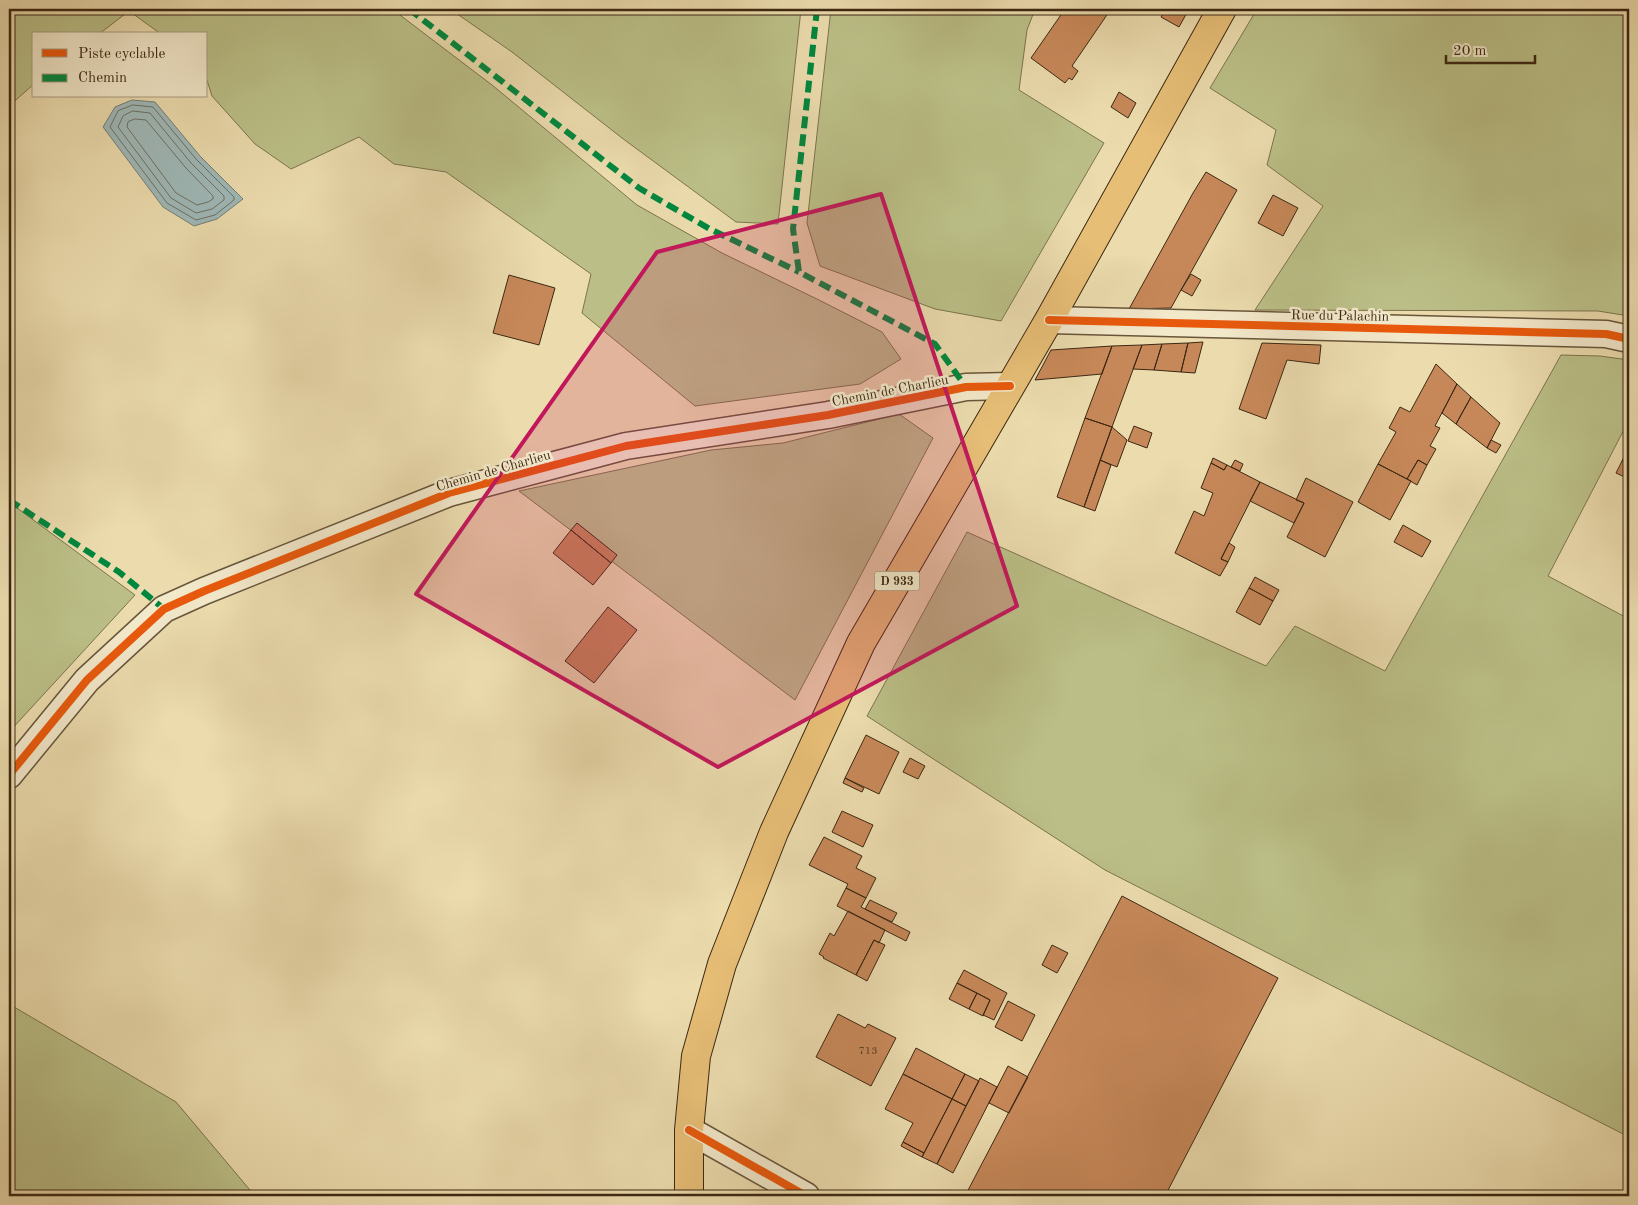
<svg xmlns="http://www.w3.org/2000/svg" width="1638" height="1205" font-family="'Old Standard TT',serif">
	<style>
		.green { fill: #bbbf87; stroke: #7c744d }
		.water { fill: #9fb8b7; stroke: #777e75 }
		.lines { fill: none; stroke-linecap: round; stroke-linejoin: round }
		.shore { stroke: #6e7065; stroke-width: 1 }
		.building { fill: #c78859; stroke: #3c2813 }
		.minor-casing { stroke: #68553a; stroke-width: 29 }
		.primary-casing { stroke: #3c2813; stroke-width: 30 }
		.minor { stroke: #f2e8ca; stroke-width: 26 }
		.primary { stroke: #e6be76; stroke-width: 28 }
		.quiet { stroke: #00873e; stroke-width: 6; stroke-dasharray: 12 6; stroke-linecap: butt }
		.cycleway-casing { stroke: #f2e8ca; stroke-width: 11 }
		.cycleway { stroke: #e8590c; stroke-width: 8 }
		.marked { fill: #c2185b; fill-opacity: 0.2; stroke: #c2185b; stroke-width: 4; stroke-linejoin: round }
		.labels { text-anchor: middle; stroke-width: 5; stroke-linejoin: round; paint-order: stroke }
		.number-label { font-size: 11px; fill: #5f4024 }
		.shield { fill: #f2e8ca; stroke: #73624a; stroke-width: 1 }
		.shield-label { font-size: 12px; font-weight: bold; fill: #3c2813 }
		.street-label { font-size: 14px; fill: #3c2813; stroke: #f2e8ca }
	</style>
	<rect width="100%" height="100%" fill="#ebdbad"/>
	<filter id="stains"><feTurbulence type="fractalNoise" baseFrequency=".004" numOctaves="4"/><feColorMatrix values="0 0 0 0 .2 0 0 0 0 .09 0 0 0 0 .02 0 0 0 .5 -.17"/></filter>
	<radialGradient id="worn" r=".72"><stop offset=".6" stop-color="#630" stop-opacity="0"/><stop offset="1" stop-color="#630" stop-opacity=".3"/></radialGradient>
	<path class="green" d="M9,9h383l100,76 145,120 85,48 97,47 63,32 19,27 -41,25 -165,22 -113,-93 9,-39 -145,-102 -52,-8 -35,-27 -68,32 -36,-25 -43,-48 -6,-19v-43h-45l-32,-23 -30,23h-65v50l-25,22z
		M450,9h351l-23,215 -42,-2 -114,-84 -110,-86z
		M831,9h204l-8,21 -8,60 85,53 -103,178 -66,-12 -115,-43 -13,-43z
		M1257,9h166l8,4 3,-4h195v307l-31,-5 -343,-1 68,-104 -56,-41 9,-35 -66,-42z
		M1561,355l39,1 29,4v60l-81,156 81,43v518l-524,-267 -238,-154 100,-184 299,134 29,-40 90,45z
		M899,414l34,24 -138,262 -276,-209 192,-41 72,-7z
		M9,502l126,93 -126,137z
		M9,1004l167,98 79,94h-246z"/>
	<path class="water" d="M132,100l23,2 45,54 43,43 -26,20 -23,7 -31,-19 -60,-80 12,-20z"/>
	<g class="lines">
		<path class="shore" d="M133,105l20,2 43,52 38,38v3l-19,15 -19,5 -29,-17 -57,-76 8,-16z
			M133,111l17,2 41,50 33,33v4l-12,9 -16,4 -25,-15 -53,-71 5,-11z
			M135,119l11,1 40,48 27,28v3l-5,3 -11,3 -21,-12 -49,-66 1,-5z"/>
	</g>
	<path class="building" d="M1065,9h46l-39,57 6,5 -6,9 -3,-2 -4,5 -34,-25z
		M1166,9h23l-10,18 -18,-10z
		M1119,92l17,11 -8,15 -17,-11z
		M1206,172l31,18 -56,100 -10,18 -42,1 64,-116z
		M1273,195l25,13 -15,28 -25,-13z
		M1191,274l10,6 -9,16 -11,-6z
		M509,275l46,13 -16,57 -46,-12z
		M1203,342l-8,31 -14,-1 7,-29z
		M1188,343l-7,29 -27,-2 8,-26z
		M1262,343l59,2 -2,19 -32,-4 -21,59 -27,-10z
		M1162,344l-8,26 -21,-1 9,-24z
		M1142,345l-30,82 -27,-9 27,-72z
		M1112,346l-10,28 -67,6 16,-30z
		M1436,364l21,20 -22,42 5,2 -10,18 6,3 -9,16 -9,-5 -11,19 -29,-15 18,-32 -7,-4 11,-21 10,5z
		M1457,384l14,13 -15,27 -14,-11z
		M1471,397l29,26 -13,25 -31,-24z
		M1085,418l27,9 -28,80 -27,-10z
		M1134,426l18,7 -5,15 -19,-7z
		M1112,427l15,13 -10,27 -17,-7z
		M1491,440l10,5 -5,8 -9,-5z
		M1629,446v18l-7,-3z
		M1213,458l14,7 -3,5 -13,-7z
		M1100,460l11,5 -16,46 -11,-4z
		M1235,460l8,4 -3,7 -9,-4z
		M1418,460l9,5 -10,20 -10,-6z
		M1622,461l7,3v15l-13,-6z
		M1211,463l13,7 3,-5 33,17 -39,77 7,3 -8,14 -45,-23 19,-42 10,5 9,-23 -12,-5z
		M1378,464l33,17 -21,39 -32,-18z
		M1306,478l47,24 -28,55 -38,-20 17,-34 -8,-3z
		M1260,482l44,21 -10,20 -44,-22z
		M577,523l40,32 -6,8 -40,-33z
		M1403,525l28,16 -9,16 -28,-15z
		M571,530l40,33 -18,22 -40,-32z
		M1229,543l6,4 -7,15 -7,-3z
		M1255,577l24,13 -6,11 -24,-13z
		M1249,588l24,13 -13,24 -24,-13z
		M608,607l29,23 -43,53 -29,-22z
		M866,735l33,17 -20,42 -34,-16z
		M910,758l15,8 -7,13 -15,-7z
		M845,778l19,10 -2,4 -19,-9z
		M842,811l31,14 -10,22 -31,-15z
		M824,837l38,19 -6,12 20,10 -10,20 -20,-10 2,-4 -39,-19z
		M846,888l20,10 -5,9 49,25 -4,9 -69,-35z
		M1122,896l156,82 -113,218h-200z
		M870,900l27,13 -5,9 -27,-13z
		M848,911l37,19 -6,13 -5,-3 -18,35 -33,-17 1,-1 -5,-3 11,-21 4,3z
		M874,940l11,5 -18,36 -11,-6z
		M1052,945l16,8 -11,20 -15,-8z
		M964,970l43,23 -13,27 -11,-5 7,-15 -33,-17z
		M957,983l20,10 -8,16 -20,-10z
		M977,993l13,7 -7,16 -14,-7z
		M1008,1001l27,14 -13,26 -27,-14z
		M838,1014l27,14 3,-4 28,14 -25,48 -55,-29z
		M916,1048l49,26 -13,25 -49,-25z
		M1008,1066l20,11 -19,36 -20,-10z
		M903,1074l49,25 -28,54 -21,-11 10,-19 -28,-14z
		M965,1074l14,7 -13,25 -14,-7z
		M980,1078l17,9 -44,86 -16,-9z
		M952,1099l14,7 -29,58 -15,-7z
		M903,1142l21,11 -2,4 -21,-11z"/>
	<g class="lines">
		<defs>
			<path id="minor" d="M1049,320l557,14 23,5
				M9,775l78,-95 77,-71 40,-18 245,-98 177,-47 202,-31 138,-28 44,-1
				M689,1130l117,66"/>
			<path id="primary" d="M689,1196v-66l7,-74 26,-92 52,-132 87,-189 188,-323 173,-311"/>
		</defs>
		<use href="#minor" class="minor-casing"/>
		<use href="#primary" class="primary-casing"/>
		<use href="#minor" class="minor"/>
		<use href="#primary" class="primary"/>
		<path class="quiet" d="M409,9l230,179 71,41 89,43
			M817,9l-24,220 6,43 136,72 31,43
			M9,500l110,72 45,37"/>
		<defs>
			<path id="cycleway" d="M1049,320l557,14 23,5
				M9,775l78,-95 77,-71 40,-18 245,-98 177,-47 202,-31 138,-28 44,-1
				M689,1130l117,66"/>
		</defs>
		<use href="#cycleway" class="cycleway-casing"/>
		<use href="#cycleway" class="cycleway"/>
	</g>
	<path class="marked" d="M881,194l136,412 -299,161 -302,-173 241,-342z"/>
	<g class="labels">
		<g class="number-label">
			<text x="868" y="1054">713</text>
		</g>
		<rect class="shield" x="874.5" y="571.5" width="45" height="19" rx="4"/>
		<g class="shield-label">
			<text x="897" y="585">D 933</text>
		</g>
		<g class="street-label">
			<text transform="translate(1340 315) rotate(1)" y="5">Rue du Palachin</text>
			<text transform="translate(890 390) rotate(-11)" y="5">Chemin de Charlieu</text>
			<text transform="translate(493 470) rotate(-16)" y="5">Chemin de Charlieu</text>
		</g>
	</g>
	<rect width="1638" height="1205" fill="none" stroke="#ebdbad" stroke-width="30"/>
	<rect x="10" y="10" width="1618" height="1185" fill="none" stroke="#3c2813" stroke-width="2.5"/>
	<rect x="15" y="15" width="1608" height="1175" fill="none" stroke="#3c2813"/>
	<rect x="32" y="32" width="175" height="65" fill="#f2e8ca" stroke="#a99b81"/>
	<rect x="42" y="49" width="25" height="8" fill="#e8590c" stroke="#a99b81"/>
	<text x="78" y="58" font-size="15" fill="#3c2813">Piste cyclable</text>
	<rect x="42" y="74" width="25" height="8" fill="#00873e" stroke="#a99b81"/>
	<text x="78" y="82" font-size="15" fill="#3c2813">Chemin</text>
	<path d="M1446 55v8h89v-8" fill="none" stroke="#3c2813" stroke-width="2.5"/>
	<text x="1453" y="55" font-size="15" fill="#3c2813" stroke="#f2e8ca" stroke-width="4" paint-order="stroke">20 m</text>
	<rect width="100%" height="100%" filter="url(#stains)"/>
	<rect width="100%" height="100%" fill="url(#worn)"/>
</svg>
